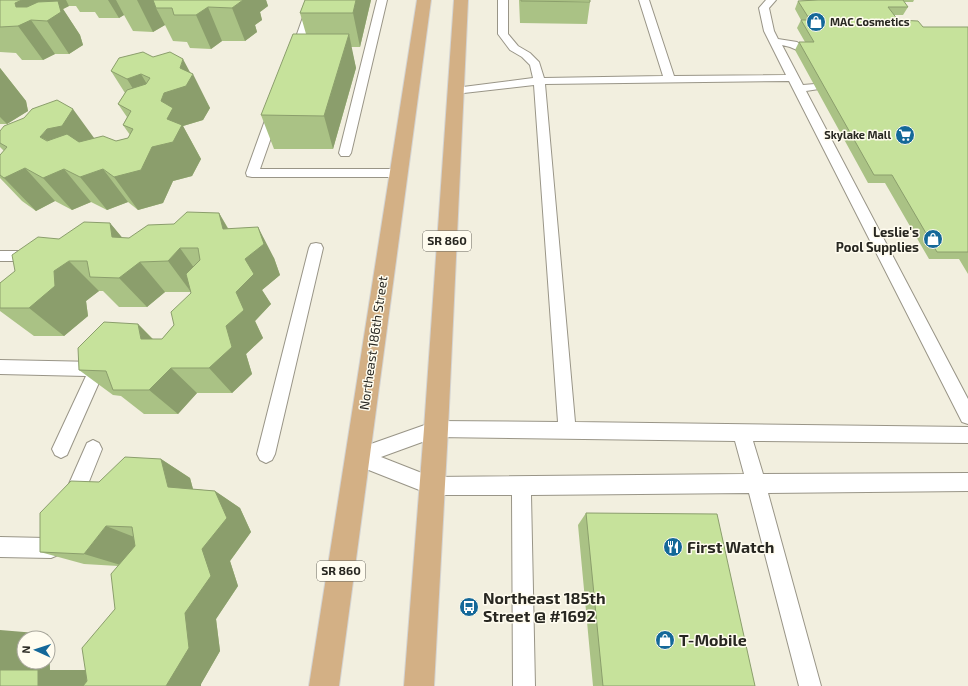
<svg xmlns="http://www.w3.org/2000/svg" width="968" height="686" font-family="'Exo 2',sans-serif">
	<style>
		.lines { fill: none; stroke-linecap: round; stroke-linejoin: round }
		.lane-casing { stroke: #999587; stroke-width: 2 }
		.primary-casing { stroke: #d4d4d3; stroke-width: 2 }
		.lane { fill: #fff; fill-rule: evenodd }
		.primary { fill: #d3b085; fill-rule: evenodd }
		.wall { fill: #aac285 }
		.shaded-wall { fill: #8b9e6c; fill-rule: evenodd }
		.building { fill: #c6e29b; stroke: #8b9e6c }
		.labels { text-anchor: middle; stroke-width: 3; stroke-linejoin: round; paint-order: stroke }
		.far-poi-label { font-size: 11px; font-weight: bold; fill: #282721; stroke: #fffcef; text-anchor: start }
		.shield { fill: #fffcef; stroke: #68675f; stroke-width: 1 }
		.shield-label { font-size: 12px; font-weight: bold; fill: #282721 }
		.poi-label { font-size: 13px; font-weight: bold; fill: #282721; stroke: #fffcef; text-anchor: end }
		.street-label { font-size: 13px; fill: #282721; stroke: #fffcef }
		.near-poi-label { font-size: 16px; font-weight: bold; fill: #282721; stroke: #fffcef; text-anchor: start }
	</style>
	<rect width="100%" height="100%" fill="#f2efdf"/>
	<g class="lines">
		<defs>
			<path id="lane" d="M309,0h10l-19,54 -1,2h-8l-1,-2z
				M377,0h10l-36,153 -2,3h-8l-2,-3z
				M498,0h10v34l10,12 12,7 9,9 5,16 119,-2 -24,-76h10l25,76 112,-1 -22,-44 -5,-23 7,-8h10l-7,8 5,23 4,8 19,3 12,8 -5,3 -14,-6 -8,-2 21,40 12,-1 6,3 -2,2 -13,2 162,308v25l-6,-2 -173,-341 -244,3 30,338 393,5v16l-215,-2 10,33 205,-1v18l-200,2 53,193h-22l-50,-193 -218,2 4,191h-22l-1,-191h-80l-81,-32 -3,-6 3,-6 85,-30 122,1 -24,-337 -79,9 -6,-3 6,-3 78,-10 -3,-13 -8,-8 -12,-7 -12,-16zM436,437l299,4 9,33 -312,3 -51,-20z
				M274,108l4,1 2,3 -20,57h137l5,1 1,3 -1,3 -5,1h-145l-5,-1 -1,-3 22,-61 2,-3z
				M316,243l5,1 2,4 -48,206 -3,6 -6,3 -6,-3 -3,-6 52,-206 2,-4z
				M0,251h33l5,1 2,4 -2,4 -5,1h-33z
				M0,360l97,2 6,2 2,5 -38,86 -6,3 -6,-3 -3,-6 34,-73 -86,-2z
				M93,440l6,3 3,6 -24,60 -7,3 -7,-3 -3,-7 26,-59z
				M56,528l7,3 3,7 -8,17 -7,3 -51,-1v-20l46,1 3,-7z"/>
			<path id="primary" d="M417,0h14l-92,686h-30z
				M454,0h14l-20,429 -14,257h-30l20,-257z"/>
		</defs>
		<use href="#lane" class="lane-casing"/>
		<use href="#primary" class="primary-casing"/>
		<use href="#lane" class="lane"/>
		<use href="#primary" class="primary"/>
	</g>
	<path class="wall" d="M0,0h266l2,6 -8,6 2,8 -7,5 2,7 -12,9h-23l-11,8 -21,-1 -3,-6 -14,-1 -8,-16 -12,7 -20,-1 -9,-16 -5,3h-20l-4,-6h-15l-4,-6h-7l-6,3 17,26 3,10 -14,9h-14l-12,6h-21l-6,-7 -16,-1z
		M305,0h66l-11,47h-9l5,21 -23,81h-59l-13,-34 45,-81 -6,-21z
		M519,0h71v2l-3,22 -67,-1z
		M809,0h105l-1,2h-9l4,5 -5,8h-9l4,5 25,7h45v247l-9,-15h-30l-44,-76h-17l-73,-133 4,-8h6l-8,-14 4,-8 -6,-11 3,-8 12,-1z
		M153,57l37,15 20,36 -7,12 -20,6 18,33 -9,17 -19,5 -10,22 -25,7 -10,-8 -21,8 -16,-8 -19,8 -17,-9 -19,10 -14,-10 -22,-23v-23l4,-4 -4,-4v-16l94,7 22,3 12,-3 2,-3 -7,-10 4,-8 -9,-13 7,-11 -14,-22z
		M0,68l26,33 2,10 -21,13h-7z
		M219,213l9,15 46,30 6,17 -18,15 9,14 -16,17 8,17 -17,16 6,20 -20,19h-35l-19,21h-34l-23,-18 -8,-1 -34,-25 59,-46 15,15h9l12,-14 17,-32v-1h-26l-18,15h-28l-16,-16h-4l-13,10 2,15 -24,20h-30l-34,-25v-28l59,-44 51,-16 12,15h7l45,-14z
		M161,459l29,19 3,11 22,2 25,17 11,24 -21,29 8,25 -22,33 4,32 -19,33 -201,2 48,-52 2,36h36l29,-61 3,-43 -34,-2 -44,-12 59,-70z
		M586,513l169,173h-162l-15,-161z"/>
	<path class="shaded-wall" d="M22,0h8l13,20h-12l24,34 -12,6 -25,-34 -3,-23z
		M30,0h36l3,6 -6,3 17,26 3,10 -14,9 -22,-33 -4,-1z
		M108,0h8l8,15 -5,3z
		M137,0h35v8h-16l9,17 -12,7z
		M243,0h23l2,6 -8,6 2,8 -7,5 2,7 -12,9 -13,-33z
		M356,0h15l-11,47 -7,-34z
		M208,7l14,34 -11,8 -15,-34z
		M349,34l7,34 -23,81 -9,-33z
		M183,59l9,17 1,-2 17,34 -7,12 -20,6 18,33 -9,17 -19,5 -10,22 -25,7 -24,-33 53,-58 -6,-18 3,-8 16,-25z
		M0,68l26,33 2,10 -21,13 -7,-7z
		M141,74l20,34 -13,5 -21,-34z
		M73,109l24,33 -10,17 -47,-22 7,-8z
		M25,168l30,33 -19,10 -32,-33z
		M64,169l27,33 -19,8 -29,-32z
		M103,169l25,33 -21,8 -27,-33z
		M219,213l18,32 -14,-16z
		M110,223l26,31 4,8 25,30 -18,15 -28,-29 -7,-41z
		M258,227l16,31 6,17 -18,15 9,14 -16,17 8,17 -17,16 6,20 -20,19 -23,-25 17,-42 19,-67z
		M180,248l22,31 -11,13 -23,-31z
		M69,261l30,30 -13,10 2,15 -24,20 -35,-28 25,-37z
		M138,324l27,28 -24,-13z
		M171,368l26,25 -19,21 -29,-24z
		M161,459l29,19 7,26 -29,-17z
		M215,491l25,17 11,24 -21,29 8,25 -22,33 4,32 -19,33v2h-35l19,-73 17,-64z
		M106,526l36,14 -18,26 -40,-12z
		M0,630l48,4 2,36h36l1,16h-49l-38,-16zM24,638h24v24h-24z"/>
	<path class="building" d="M0,0h22l-7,3 1,4h11l11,-5 20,-1 3,11 -14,9 -16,-1 -13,6 -18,1z
		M153,0h90l-11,8 -24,-1 -12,8h-22l-2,-7h-16z
		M305,0h51l-3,13h-53z
		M521,0h69v2l-69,-1z
		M818,0h85l5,7h-20l10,13 20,1 5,6h45v225h-31l-45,-77h-18l-75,-133h15l-13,-22h9l-12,-19z
		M293,34h56l-25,82 -63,-1z
		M143,52l10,5 17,-5 13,7 -3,9 13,6 -7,12 -22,7 -3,8 12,7 -6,11 15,6 -9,17 -21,5 -11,23 -27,7 -11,-8 -23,8 -16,-8 -21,9 -18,-10 -21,10 -4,-3v-20l7,-8 -7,-4v-12l4,-5 20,-8 8,-9 25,-9 16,9 -11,17 -15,3 -7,8 7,4 20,-7 12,8 24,-6 13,5 12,-3 5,-9 -10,-4 8,-14 -13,-7 9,-14 19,-6 4,-6 -9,-4 -14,5 -16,-8 8,-13z
		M187,212l32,1 4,16 35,-2 6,17 -19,15 9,15 -18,18 8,18 -18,16 6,21 -23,21h-38l-22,22h-36l-7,-19 -27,-1 -1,-22 26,-26 34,2 3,15h21l12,-14 -3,-13 20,-19 -5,-19 14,-14 -2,-12h-18l-12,13 -28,1 -21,16 -29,-1 -3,-16h-18l-15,10 1,15 -26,22h-29v-25l15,-12 -3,-16 26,-18 21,2 25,-17 26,1 2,14 17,1 19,-13 26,-1z
		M125,457l36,2 7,28 47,4 12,27 -25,31 9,27 -26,37 4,35 -23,38h-83l4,-5 -5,-33 33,-39 -4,-35 24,-28 -3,-19 -26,-1 -22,28 -44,-2v-39l31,-32 28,1z
		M586,513l131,1 38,172h-152z
		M0,670h38v16h-38z"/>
	<defs>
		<symbol id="shop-disc" viewBox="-11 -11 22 22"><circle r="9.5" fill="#146899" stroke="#fffcef"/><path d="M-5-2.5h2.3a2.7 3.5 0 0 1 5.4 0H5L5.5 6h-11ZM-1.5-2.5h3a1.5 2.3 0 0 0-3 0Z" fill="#fff"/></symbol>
		<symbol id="supermarket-disc" viewBox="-11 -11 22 22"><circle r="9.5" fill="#146899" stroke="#fffcef"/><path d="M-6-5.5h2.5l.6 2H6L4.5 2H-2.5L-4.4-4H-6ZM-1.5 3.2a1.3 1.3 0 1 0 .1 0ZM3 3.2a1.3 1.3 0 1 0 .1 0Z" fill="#fff"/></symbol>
		<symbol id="restaurant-disc" viewBox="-11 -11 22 22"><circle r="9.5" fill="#146899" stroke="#fffcef"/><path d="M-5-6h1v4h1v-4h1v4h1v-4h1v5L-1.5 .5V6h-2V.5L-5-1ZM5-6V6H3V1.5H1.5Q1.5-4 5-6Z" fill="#fff"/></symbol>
		<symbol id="bus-disc" viewBox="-11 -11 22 22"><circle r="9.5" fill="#146899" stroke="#fffcef"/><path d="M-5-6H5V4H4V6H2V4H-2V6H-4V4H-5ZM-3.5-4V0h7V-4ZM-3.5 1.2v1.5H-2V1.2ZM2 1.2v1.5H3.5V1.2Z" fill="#fff"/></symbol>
	</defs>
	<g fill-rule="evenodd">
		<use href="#shop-disc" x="805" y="11" width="22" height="22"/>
		<use href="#supermarket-disc" x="894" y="124" width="22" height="22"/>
		<use href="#shop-disc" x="922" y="228" width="22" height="22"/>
		<use href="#restaurant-disc" x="662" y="536" width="22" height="22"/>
		<use href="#bus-disc" x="458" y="596" width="22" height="22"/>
		<use href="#shop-disc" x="654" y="629" width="22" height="22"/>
	</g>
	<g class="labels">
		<g class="far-poi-label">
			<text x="830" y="26">MAC Cosmetics</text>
			<text x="891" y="139" text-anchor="end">Skylake Mall</text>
		</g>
		<g class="shield">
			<rect x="423" y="231" width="48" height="20" rx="3"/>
			<rect x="317" y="561" width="48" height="20" rx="3"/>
		</g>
		<g class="shield-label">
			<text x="447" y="245">SR 860</text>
			<text x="341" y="575">SR 860</text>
		</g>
		<g class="poi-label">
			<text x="919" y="237">Leslie's<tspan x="919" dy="15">Pool Supplies</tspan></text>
		</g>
		<g class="street-label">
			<text transform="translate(373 343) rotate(-82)" y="5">Northeast 186th Street</text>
		</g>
		<g class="near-poi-label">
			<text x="687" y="553">First Watch</text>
			<text x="483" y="604">Northeast 185th<tspan x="483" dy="18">Street @ #1692</tspan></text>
			<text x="679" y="646">T-Mobile</text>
		</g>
	</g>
	<g transform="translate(36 650) rotate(273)"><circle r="19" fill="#fffcef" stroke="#a9a79d"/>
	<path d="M0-3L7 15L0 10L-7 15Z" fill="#146899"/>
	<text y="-6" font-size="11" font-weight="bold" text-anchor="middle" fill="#282721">N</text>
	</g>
</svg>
